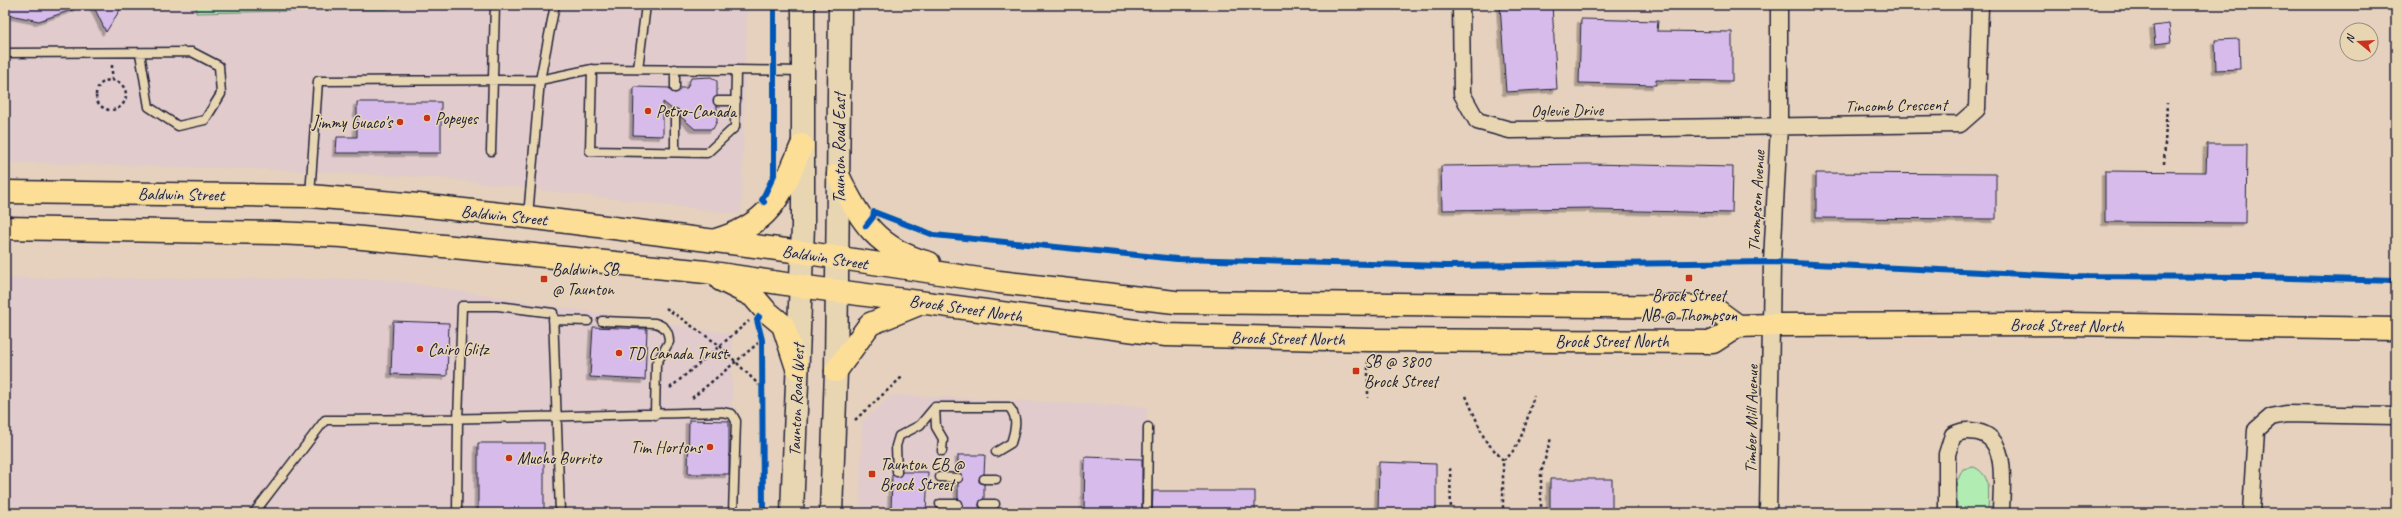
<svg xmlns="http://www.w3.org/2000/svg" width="2401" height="518" font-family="Caveat,sans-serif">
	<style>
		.built { fill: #e1cbcc }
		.green { fill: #b1edb3; stroke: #6a8877 }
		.building { fill: #d7bceb; stroke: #22223b; filter: url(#shadow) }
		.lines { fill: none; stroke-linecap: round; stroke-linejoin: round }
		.service-casing { stroke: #22223b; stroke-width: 11 }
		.minor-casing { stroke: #22223b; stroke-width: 19 }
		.secondary-casing { stroke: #22223b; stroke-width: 25 }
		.primary-casing { stroke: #22223b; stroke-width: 25 }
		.path { stroke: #22223b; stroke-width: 2.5; stroke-dasharray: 3 3; stroke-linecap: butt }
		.service { stroke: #e8d6b3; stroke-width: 8 }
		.minor { stroke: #e8d6b3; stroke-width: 16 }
		.secondary { stroke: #e8d6b3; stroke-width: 22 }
		.primary { stroke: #fdde96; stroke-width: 22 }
		.cycleway-casing { stroke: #e8d6b3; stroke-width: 8 }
		.cycleway { stroke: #0057b8; stroke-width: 6 }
		.poi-dot { fill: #c8321e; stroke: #e8d6b3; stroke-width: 1.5 }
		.labels { text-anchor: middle; stroke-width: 3; stroke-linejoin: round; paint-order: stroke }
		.street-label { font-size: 17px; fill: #22223b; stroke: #e8d6b3 }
		.poi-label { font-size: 17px; fill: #22223b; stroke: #e8d6b3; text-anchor: start }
	</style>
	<defs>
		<filter id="shadow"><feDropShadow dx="-3.5" dy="3.5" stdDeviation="0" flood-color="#0004"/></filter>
	</defs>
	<rect width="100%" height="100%" fill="#e5d1be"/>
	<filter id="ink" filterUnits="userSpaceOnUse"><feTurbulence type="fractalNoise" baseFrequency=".025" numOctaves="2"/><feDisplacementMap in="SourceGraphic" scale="8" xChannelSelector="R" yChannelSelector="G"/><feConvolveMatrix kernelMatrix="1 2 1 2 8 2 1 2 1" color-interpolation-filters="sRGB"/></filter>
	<g filter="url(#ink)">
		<path class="built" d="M5,5h742l-6,209 -300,-36 -153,-8 -283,-8z
			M5,278l378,1 349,55v179h-727z
			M892,395l255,12 -1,106h-286l2,-92z"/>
		<path class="green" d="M196,5h191l1,4 -192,4z
			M1974,467c19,9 14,28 14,46h-31v-32l6,-12z"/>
		<path class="building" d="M5,5h72v3l-38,13 -34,-7z
			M93,5h30l-17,27z
			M1500,5h52l5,84 -51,3z
			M1581,19l77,2 -1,10 75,1v49l-76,-1v5l-77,-2z
			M2169,24l2,18 -16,2 -2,-18z
			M2239,39l1,30 -24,1 -1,-30z
			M711,77l6,4v15l-4,5 4,5v15l-4,8h-18l-15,-13 -2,-7h-6l-9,-7v34l-30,-1 1,-48 36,1v3l5,2 5,-5h7l4,-10z
			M357,102h84v51h-105l1,-16h20z
			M2207,144h40l-1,79 -141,-1v-51l101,1z
			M1588,164l145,3 -1,46 -139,-3v-2l-151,2 -1,-44z
			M1816,173l180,1v45l-180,-1z
			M393,321l56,2 -2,53 -56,-2z
			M593,327l54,2 -2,51 -55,-3z
			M689,420l40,1v53h-41z
			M478,443h66v70h-66z
			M958,455h27l-1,19 -5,5v3l5,2v14l-5,6v3l5,3v3h-26v-3l5,-6 -5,-6v-15l5,-5 -5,-5z
			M1085,457l57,2v54h-58z
			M1379,462l57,2v49h-58z
			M902,472h26l-2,41h-35l1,-38 6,2z
			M1550,479h62v34h-62z
			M1153,491h102v22h-103z"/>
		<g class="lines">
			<defs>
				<path id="service" d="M5,53l187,-1 27,14 2,28 -16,26 -27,6 -29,-19 -9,-54
					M592,69l-2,82 117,2 28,-26 1,-57 66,1
					M638,69l8,-64
					M675,88v-19
					M718,101h18
					M491,151l4,-146
					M675,152v-38
					M310,195l8,-114 222,-1 52,-11 144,1
					M528,216l12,-136 15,-75
					M553,320l35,1
					M602,321l53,2c10,3 14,8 14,19l-13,22 -1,51
					M942,451l1,-12 -7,-12 -1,-20h74c10,11 6,23 2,36l-15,9
					M897,472l-1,-26 3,-10 21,-11 15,-18
					M940,477l18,1
					M984,479h12
					M940,504h18
					M984,504h11
					M254,513l71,-93c133,0 265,-5 397,-8l10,2 4,7 -3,92
					M457,513l1,-93 4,-114h36l55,7 7,200
					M1147,513l1,-86"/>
				<path id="minor" d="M1461,5l1,89 15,27 33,9 450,-6 17,-15 3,-104
					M1768,513l4,-251 7,-136v-121
					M1947,513v-59l6,-19c9,-4 13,-5 24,-3 33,6 24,56 24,81
					M2251,513l5,-83 15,-13 15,-3 110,2"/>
				<path id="secondary" d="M792,513l11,-287v-221
					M831,513l5,-142 4,-366"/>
				<path id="primary" d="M838,175c21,45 40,75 91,88
					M5,192l305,4 108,9 110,12 273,35 198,30 176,20 537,5 26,19
					M5,228l271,5 66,3 364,36 93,14 367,49 202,5 345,2 25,-16 34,-1 295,-1 329,5
					M716,240c57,-17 64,-44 86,-95
					M721,280l32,16 12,14 18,15 14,43
					M836,371l34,-47 49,-20"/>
			</defs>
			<use href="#service" class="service-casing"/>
			<use href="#minor" class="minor-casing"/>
			<use href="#secondary" class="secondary-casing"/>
			<use href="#primary" class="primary-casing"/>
			<path class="path" d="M112,80v-15
				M96 95a15 15 0 1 1 30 0a15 15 0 1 1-30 0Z
				M2164,164l3,-61
				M666,308l53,37 43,43
				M1368,361v37
				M670,388l79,-67
				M1466,396l19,44 18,20v53
				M692,398l70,-58
				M855,420l47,-43
				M1503,460c18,-9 25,-46 31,-64
				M1450,468l1,45
				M1541,513v-40l10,-35"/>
			<use href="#service" class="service"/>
			<use href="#minor" class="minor"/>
			<use href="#secondary" class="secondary"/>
			<use href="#primary" class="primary"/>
			<defs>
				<path id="cycleway" d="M764,202l-2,-2 12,-25v-170
					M866,226l7,-9 1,-5 60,23 243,24 269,7 326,-4 294,14 192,1 138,4
					M759,317l-2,3 5,20 1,173"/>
			</defs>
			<use href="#cycleway" class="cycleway-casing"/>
			<use href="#cycleway" class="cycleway"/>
		</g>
	</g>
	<g class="poi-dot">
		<circle cx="648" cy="111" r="4"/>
		<circle cx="427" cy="118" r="4"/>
		<circle cx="400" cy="122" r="4"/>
		<rect x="1685" y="274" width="8" height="8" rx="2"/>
		<rect x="540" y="275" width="8" height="8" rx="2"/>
		<circle cx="420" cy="349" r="4"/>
		<circle cx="619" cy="353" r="4"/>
		<rect x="1352" y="367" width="8" height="8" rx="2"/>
		<circle cx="710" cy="447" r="4"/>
		<circle cx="509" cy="458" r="4"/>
		<rect x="868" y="470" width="8" height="8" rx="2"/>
	</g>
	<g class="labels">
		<g class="street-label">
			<text transform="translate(1896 105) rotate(-1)" y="6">Tincomb Crescent</text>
			<text transform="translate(1567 110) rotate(-1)" y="6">Oglevie Drive</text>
			<text transform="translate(839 148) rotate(-90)" y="6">Taunton Road East</text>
			<text transform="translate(181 194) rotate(1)" y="6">Baldwin Street</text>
			<text transform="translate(1756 201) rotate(-87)" y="6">Thompson Avenue</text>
			<text transform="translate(504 215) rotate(6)" y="6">Baldwin Street</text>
			<text transform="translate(825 257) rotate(9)" y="6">Baldwin Street</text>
			<text transform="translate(966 308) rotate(8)" y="6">Brock Street North</text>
			<text transform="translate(2067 325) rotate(1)" y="6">Brock Street North</text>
			<text transform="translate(1288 338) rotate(1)" y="6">Brock Street North</text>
			<text x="1612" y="347">Brock Street North</text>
			<text transform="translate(796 400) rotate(-88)" y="6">Taunton Road West</text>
			<text transform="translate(1751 419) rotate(-89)" y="6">Timber Mill Avenue</text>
		</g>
		<g class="poi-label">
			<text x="656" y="117">Petro-Canada</text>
			<text x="435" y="124">Popeyes</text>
			<text x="392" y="128" text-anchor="end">Jimmy Guaco's</text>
			<text x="552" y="275">Baldwin SB<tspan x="552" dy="20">@ Taunton</tspan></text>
			<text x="1689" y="301" text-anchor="middle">Brock Street<tspan x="1689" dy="20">NB @ Thompson</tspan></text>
			<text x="428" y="355">Cairo Glitz</text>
			<text x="627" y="359">TD Canada Trust</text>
			<text x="1364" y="367">SB @ 3800<tspan x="1364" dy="20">Brock Street</tspan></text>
			<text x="702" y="453" text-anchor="end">Tim Hortons</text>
			<text x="517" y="464">Mucho Burrito</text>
			<text x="880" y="470">Taunton EB @<tspan x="880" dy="20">Brock Street</tspan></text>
		</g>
	</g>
	<rect width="2401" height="518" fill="none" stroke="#e8d6b3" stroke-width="20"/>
	<rect x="10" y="10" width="2381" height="498" fill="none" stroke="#22223b" stroke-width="1.5" filter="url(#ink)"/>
	<g transform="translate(2359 42) rotate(288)"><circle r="19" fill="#e8d6b3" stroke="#998e83"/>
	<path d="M0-3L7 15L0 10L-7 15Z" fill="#c8321e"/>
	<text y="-6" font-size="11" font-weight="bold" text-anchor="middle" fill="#22223b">N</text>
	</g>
</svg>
